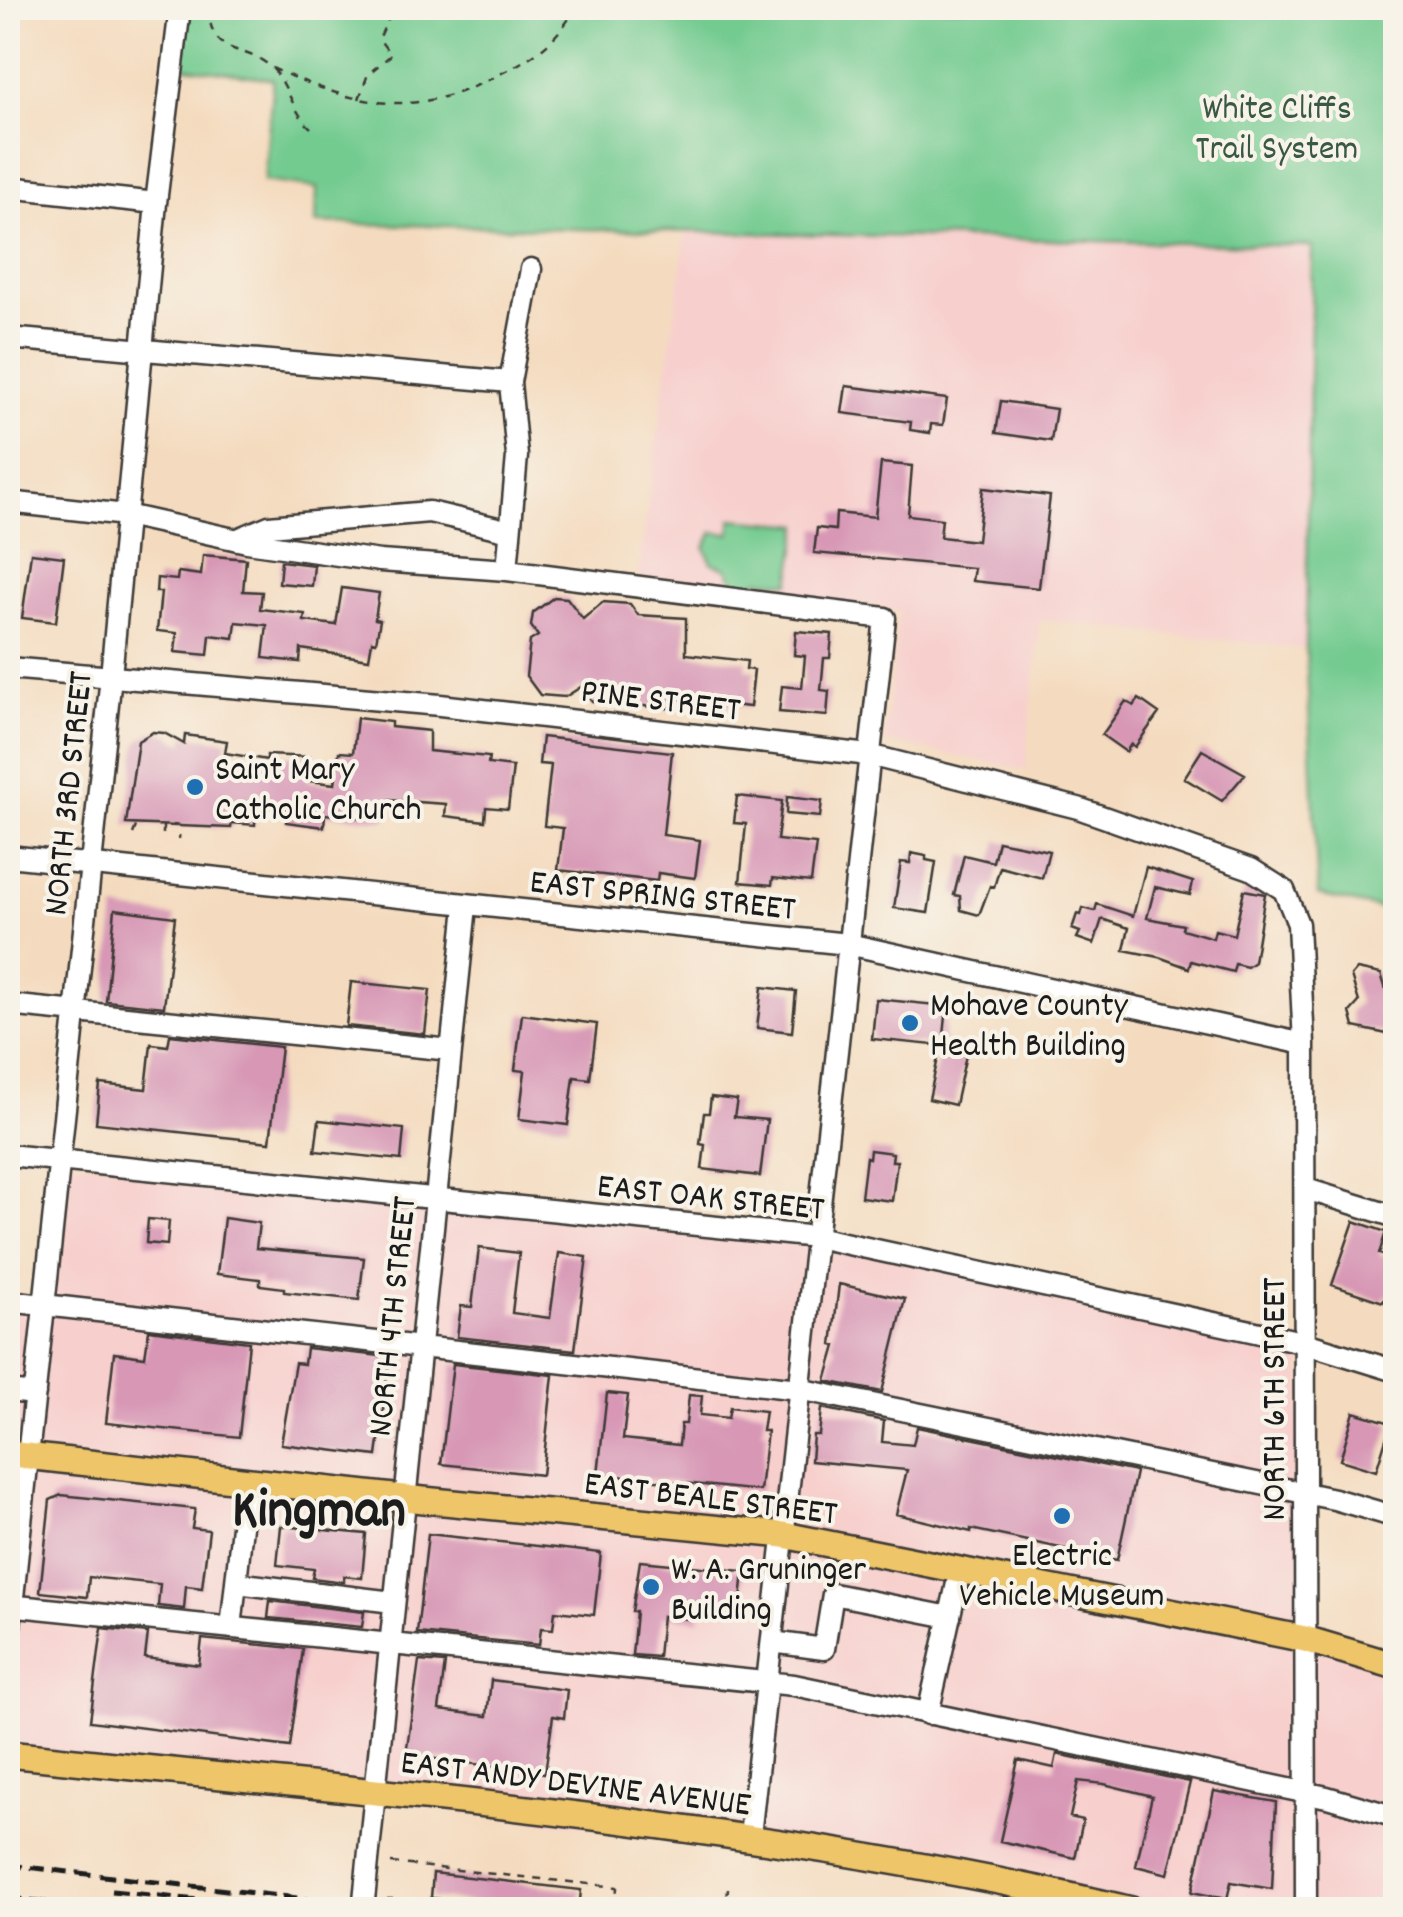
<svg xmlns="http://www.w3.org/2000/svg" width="1403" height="1917" font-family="Dekko,sans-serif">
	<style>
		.built { fill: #f7d0ce }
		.green { fill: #73cb90; stroke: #487456; stroke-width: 2.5 }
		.building { fill: #d797b5 }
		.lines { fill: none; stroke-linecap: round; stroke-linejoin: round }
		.minor-casing { stroke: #3c3934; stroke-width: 25 }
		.major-casing { stroke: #3c3934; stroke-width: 30 }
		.path { stroke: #3c3934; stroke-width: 2.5; stroke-dasharray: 8 8; stroke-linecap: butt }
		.minor { stroke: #fff; stroke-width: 20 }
		.major { stroke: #eec569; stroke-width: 25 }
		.rail { stroke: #1c1c1c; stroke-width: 5; stroke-dasharray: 15 8; stroke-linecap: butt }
		.poi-dot { fill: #1f6fb2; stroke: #f7f3e8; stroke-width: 4 }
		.labels { text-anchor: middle; stroke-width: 8; stroke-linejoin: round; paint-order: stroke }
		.park-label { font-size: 35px; fill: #3a5945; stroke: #f7f3e8 }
		.street-label { font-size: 35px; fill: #1c1c1c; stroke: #f7f3e8 }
		.poi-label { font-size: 35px; fill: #1c1c1c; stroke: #f7f3e8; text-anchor: start }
		.town-label { font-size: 55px; font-weight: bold; fill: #1c1c1c; stroke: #f7f3e8 }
	</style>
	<rect width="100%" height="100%" fill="#f7f3e8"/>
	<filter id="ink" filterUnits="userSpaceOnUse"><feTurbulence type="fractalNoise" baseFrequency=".01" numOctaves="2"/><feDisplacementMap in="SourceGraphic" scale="20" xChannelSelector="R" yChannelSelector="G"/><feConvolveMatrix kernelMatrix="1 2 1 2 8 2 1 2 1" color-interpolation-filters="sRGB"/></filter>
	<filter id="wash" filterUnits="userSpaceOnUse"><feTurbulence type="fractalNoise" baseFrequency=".0048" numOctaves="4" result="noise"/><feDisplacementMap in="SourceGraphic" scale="40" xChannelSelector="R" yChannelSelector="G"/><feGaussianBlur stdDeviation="2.25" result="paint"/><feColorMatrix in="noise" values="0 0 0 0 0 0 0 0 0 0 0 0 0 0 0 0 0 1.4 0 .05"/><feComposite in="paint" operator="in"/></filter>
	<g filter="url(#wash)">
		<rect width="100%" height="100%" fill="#f4dbbf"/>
		<path class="built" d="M686,233l626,13 -6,403 -266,-29 -15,150 -141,-29 15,-130 -262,-29z
			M59,1160l757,77 486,105 2,297 91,28v242h-263l-130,-30 -994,-125v-453l35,4z"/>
		<path class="green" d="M187,8h1208v912l-3,-9 -74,-16 -12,-246 6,-403 -996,-23 1,-35 -53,-7 9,-102 -94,-13z
			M732,519l68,6 -10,58 -31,-3 -11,5 -14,-3 -8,-14 -14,-5 -7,-15 8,-16 17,2z"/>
		<g id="blocks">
			<path class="building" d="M846,386l101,13 -4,26 -12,-1 -1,9 -20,-3 1,-8 -69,-9z
				M1001,401l55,8 -5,32 -55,-8z
				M881,463l31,3 -4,49 34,4 -2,18 37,4 6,-53 67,8 -11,92 -67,-7 2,-13 -160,-15 3,-25 18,2 1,-17 39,4z
				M31,553l33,4 -8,65 -34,-4z
				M203,555l43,4 -3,32 19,1 -2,17 45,5 -1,7 32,4 6,-37 37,5 -4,26 5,1 -4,22 -4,-1 -3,18 -68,-10 -1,13 -37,-4 4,-33 -31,-3 -2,16 -24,-3 -2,20 -33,-3 2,-19 -20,-2 4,-39h-5l1,-14 20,2 1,-8 23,3z
				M281,561l33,4 -2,21 -33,-3z
				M554,597l13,1 16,21 20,-17 27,2 8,11 48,3v36l61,7 -1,8 8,1 -4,37 -72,-8 -2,9h-11l-73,-7 -11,-14 -16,10 -25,-2 -14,-19 4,-35 8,-5 -7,-10 2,-13z
				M796,631l36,3 -2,24h-6l-3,32 8,1 -2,25 -48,-4 3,-26 20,2 3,-32 -11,-1z
				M1139,699l20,14 -24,34 -4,-3 -5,8 -24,-17 24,-34 8,5z
				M357,718l34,4v5l38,4v20l60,6 -1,7 25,3 -5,42 -22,-2 -1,14 -40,-5 1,-12 -58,-4 -2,20 -61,-6 -1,13 -38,-5 2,-13 -32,-3 -1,19 -23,-2 -1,5 -105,-4 12,-83 15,-9 11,1 20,11 1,-9 42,6 -2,12 42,7v-5l43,2 -2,24 27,3 4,-32 14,1z
				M542,737l130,15 -9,83 37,5 -5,38 -37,-5 -1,8 -99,-11 5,-42 -19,-2 7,-61 -12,-1z
				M1202,750l43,24 -23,27 -38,-23z
				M737,796l45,5 -5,39 39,4 -5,38 -38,-4 -1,7 -32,-3 6,-58 -12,-1z
				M787,797l35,4 -2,16 -34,-3z
				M998,841l51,10 -7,27 -42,-11 -6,20 -4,-1 -11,29 -18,-5 -1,-14 -6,-1 10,-40 29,7z
				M911,853l15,3v4l10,2 -8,51 -34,-5 7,-46 9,1z
				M1146,867l47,15 -3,13 -35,-8 -8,31 36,7 -1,4 31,9 2,-8 19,5 10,-45 21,4 -11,68 -7,5 -12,-3 -2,8 -42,-11 -2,7 -30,-11 -35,-7 5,-22 -27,-9 -8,25 -17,-6 3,-6 -8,-3 5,-15 4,1 2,-7 12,3 2,-7 36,12z
				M115,909l60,8 -11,90 -58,-6z
				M1357,969l24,5 15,48 -9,12 -33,-7 -4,-15 9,-10 -8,-26z
				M351,982l79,8 -5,44 -79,-8z
				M762,987l34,4 -4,41 -35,-4z
				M876,999l71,7 -4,40 -71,-7z
				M522,1014l75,10 -7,55 -16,-2 -6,48 -49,-6 6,-48 -10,-1z
				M170,1035l111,12 -11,95 -174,-19 4,-39 46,5 5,-45 17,2z
				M940,1049l26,6 -11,50 -26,-6z
				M711,1097l26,3 -3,17 33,3 -7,56 -58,-7 3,-24 -5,-1 4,-31h5z
				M319,1120l85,9 -3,31 -86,-9z
				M870,1150l23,3 -1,8h5l-5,40 -31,-4 5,-40 3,1z
				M224,1218l35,5 -3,25 108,10 -5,42 -75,-8v-4l-24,-3v-6l-43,-5z
				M148,1219l21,2 -2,24 -21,-2z
				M1354,1221l32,11 -7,22 17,5v22l-6,16 -4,-2 -3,7 -51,-17z
				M479,1248l40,5 -7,60 38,5 9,-65 28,4 -12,93 -118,-13 4,-31 11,1z
				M839,1284l66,15 -23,93 -56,-11 10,-35 -4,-1z
				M149,1330l100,12 -10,95 -133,-14 8,-70 31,4z
				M306,1348l84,9 -13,99 -96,-12 14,-81 9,1z
				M453,1364l100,11 -11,100 -101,-11z
				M607,1393l21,2 -5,44 56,6 2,-21h5l3,-29 13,1 -2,19 28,3 2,-11 35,4 -3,20h5l-7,60 -162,-17z
				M822,1408l62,13 -2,21 31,3 4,-18 219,45 -19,88 -146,-31v3l-75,-18 11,-44 -96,-9 2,-26h6z
				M1354,1412l37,11 -15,48 -36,-11z
				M61,1495l134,14 -3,19 17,2 -7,58 -16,-2 -2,23 -26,-3 2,-22 -71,-7 -2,20 -47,-5 10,-92z
				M281,1526l85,8 -4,44 -18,-2v6l-32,-4 2,-9 -37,-4z
				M428,1534l173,19 -7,62 -39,-4 -2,18 -12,-1 -2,17 -122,-12z
				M640,1561l104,10 -4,39 -40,-4 -1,14 -37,-4 -4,41 -26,-2 4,-43h-4z
				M270,1601l94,11 -2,15 -94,-9z
				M102,1628l46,5 -3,25 54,7 3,-26 101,10 -13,98 -200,-26z
				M419,1661l26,2 -6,47 48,6 4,-36 76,10 -3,28 -11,-2 -8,57 -139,-18z
				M1057,1754l133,28 -22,92 -32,-8 16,-70 -48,-12 -26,-3 -8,36 13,3 -8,38 -75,-17 18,-81 36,8z
				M1214,1791l62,11 -4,87 -41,-7 -4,17 -35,-7z
				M433,1873l148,17 -2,20h-45l-103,-12z"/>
		</g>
	</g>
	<g filter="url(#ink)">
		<use href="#blocks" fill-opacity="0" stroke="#3c3934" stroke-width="2.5"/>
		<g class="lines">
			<defs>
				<path id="minor" d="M8,187l148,16
					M8,338l502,44
					M8,502l118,13 121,27 133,19 127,9 378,48 -135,1218
					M238,539l31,-13 160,-14 81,19
					M507,570l10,-114 -7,-74 21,-113
					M8,668l432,37 429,50 209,53 173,61 33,21 14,34 6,120 2,866
					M8,856l840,88 456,100
					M8,1005l443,45
					M8,1155l808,82 486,105 94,29
					M1306,1189l90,28
					M8,1301l791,88 535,110 62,18
					M8,1391l27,3
					M236,1583l157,19
					M8,1605l786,80 533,112 69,20
					M231,1628l16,-148
					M772,1642l52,7 9,-55 117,23
					M8,1645l103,-969 45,-473 24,-195
					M928,1714l32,-144
					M363,1910l103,-1004"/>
				<path id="major" d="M8,1454l395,44 381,37 521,104 91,27
					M8,1754c376,40 755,69 1124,156"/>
			</defs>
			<use href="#minor" class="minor-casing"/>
			<use href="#major" class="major-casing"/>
			<path class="path" d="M208,8c4,53 36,34 64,60 16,16 21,45 39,60
				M272,68c88,39 143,52 230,5 35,-18 53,-31 74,-65
				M359,99l9,-25 23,-19 -12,-16 14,-31
				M173,825l7,1 -1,13
				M163,826v11
				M133,834l4,-10
				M391,1863l226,24 -1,14 77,9
				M387,1899h6
				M726,1910l2,-22"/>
			<use href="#minor" class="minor"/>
			<use href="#major" class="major"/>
			<path class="rail" d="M8,1865l394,45
				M112,1891l104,11
				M8,1898l79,8 62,2
				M204,1908l60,2"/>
		</g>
	</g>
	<g class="poi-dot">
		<circle cx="195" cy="787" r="10"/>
		<circle cx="910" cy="1023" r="10"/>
		<circle cx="1062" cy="1516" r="10"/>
		<circle cx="651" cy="1587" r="10"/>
	</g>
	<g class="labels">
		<g class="park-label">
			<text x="1277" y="118">White Cliffs<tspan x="1277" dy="40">Trail System</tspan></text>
		</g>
		<g class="street-label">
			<text transform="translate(661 698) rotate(7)" y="12">PINE STREET</text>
			<text transform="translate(66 793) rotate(-84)" y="12">NORTH 3RD STREET</text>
			<text transform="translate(663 893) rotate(6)" y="12">EAST SPRING STREET</text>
			<text transform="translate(711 1195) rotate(6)" y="12">EAST OAK STREET</text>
			<text transform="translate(390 1316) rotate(-84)" y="12">NORTH 4TH STREET</text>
			<text transform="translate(1272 1399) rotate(-90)" y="12">NORTH 6TH STREET</text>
			<text transform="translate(711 1496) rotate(7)" y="12">EAST BEALE STREET</text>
			<text transform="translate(576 1781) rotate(7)" y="12">EAST ANDY DEVINE AVENUE</text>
		</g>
		<g class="poi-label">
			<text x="215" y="779">Saint Mary<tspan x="215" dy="40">Catholic Church</tspan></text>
			<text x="930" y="1015">Mohave County<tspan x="930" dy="40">Health Building</tspan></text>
			<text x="1062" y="1565" text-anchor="middle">Electric<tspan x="1062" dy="40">Vehicle Museum</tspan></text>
			<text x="671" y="1579">W. A. Gruninger<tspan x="671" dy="40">Building</tspan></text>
		</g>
		<g class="town-label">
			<text x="319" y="1525">Kingman</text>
		</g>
	</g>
	<rect width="1403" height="1917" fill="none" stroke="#f7f3e8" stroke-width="40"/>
</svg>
